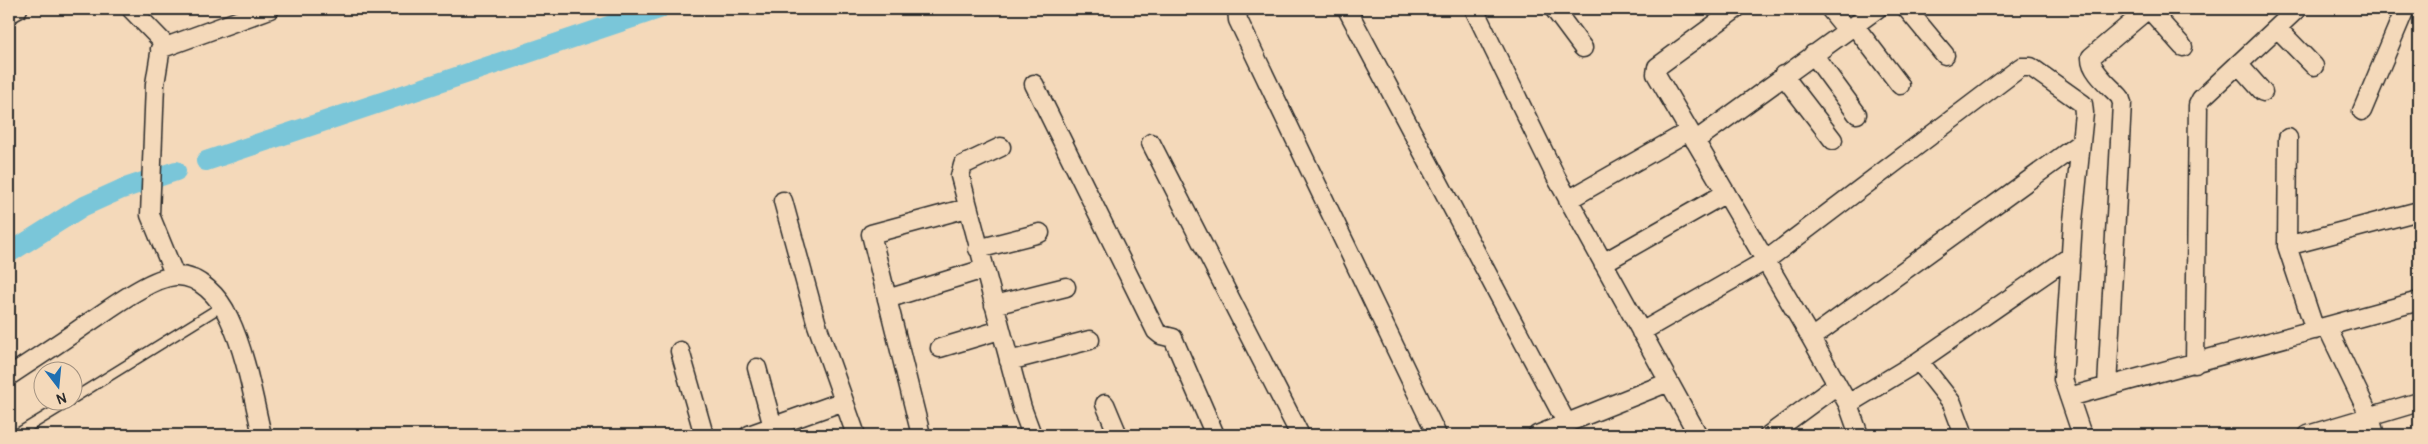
<svg xmlns="http://www.w3.org/2000/svg" width="2428" height="444" font-family="Pangolin,sans-serif">
	<style>
		.lines { fill: none; stroke-linecap: round; stroke-linejoin: round }
		.canal { stroke: #7ac6d9; stroke-width: 20 }
		.lane-casing { stroke: #2b2b2b; stroke-width: 12 }
		.street-casing { stroke: #2b2b2b; stroke-width: 21 }
		.lane { stroke: #f4d9ba; stroke-width: 9 }
		.street { stroke: #f4d9ba; stroke-width: 18 }
	</style>
	<rect width="100%" height="100%" fill="#f4d9ba"/>
	<filter id="ink" filterUnits="userSpaceOnUse"><feTurbulence type="fractalNoise" baseFrequency=".02" numOctaves="2"/><feDisplacementMap in="SourceGraphic" scale="10" xChannelSelector="R" yChannelSelector="G"/><feConvolveMatrix kernelMatrix="1 2 1 2 8 2 1 2 1" color-interpolation-filters="sRGB"/></filter>
	<g filter="url(#ink)">
		<g class="lines">
			<path class="canal" d="M206,161l453,-152
				M9,253l73,-46 40,-18 54,-18"/>
			<defs>
				<path id="lane" d="M72,399l150,-93
					M15,435l54,-33"/>
				<path id="street" d="M131,9l31,32 -7,43 -5,131 25,61
					M1237,9l1,11 199,415
					M1347,9l220,415
					M1474,9l82,168 113,205 -132,53
					M1554,9l29,39
					M1736,9l-79,58 -1,7 155,264 37,66 11,31
					M1830,9l17,21
					M1907,9l38,46
					M2149,9l34,38
					M9,14l9,-5
					M1854,25l46,60
					M2277,28l37,38
					M160,49l110,-40
					M1813,54l44,60
					M2238,64l25,28
					M1783,75l50,65
					M1034,84l122,247 5,4 12,3 42,97
					M2362,111l43,-102
					M2288,138l-1,108 132,-35
					M1695,141l182,-132
					M1151,143l149,292
					M1001,147l-38,18 -3,11 62,232 10,27
					M1568,200l121,-69
					M783,201l34,124 39,110
					M2287,246l28,84
					M978,249l62,-16
					M1603,263l123,-70
					M887,299l97,-30
					M994,305l72,-18
					M2327,327l43,90 5,18
					M1641,332l124,-71 256,-194h10l52,37 1,9 -11,108 -10,158 19,56
					M1811,338l269,-195
					M940,348l60,-18
					M680,351l24,84
					M1009,361l81,-21
					M1919,361l33,42 12,32
					M2195,364l3,-259 3,-6 96,-90
					M757,368l16,59
					M9,376c25,-17 51,-33 76,-51 22,-14 64,-47 90,-49 24,-2 45,22 54,42 17,36 24,79 33,117
					M1669,382l29,53
					M2107,387l15,-284 -2,-6c-9,-10 -30,-26 -29,-40l57,-48
					M2069,397l350,-96
					M1105,404l13,31
					M1848,404l71,-43 152,-105
					M749,435l95,-34
					M921,435l-50,-201 96,-26
					M1769,435l68,-50
					M2308,435l111,-33"/>
			</defs>
			<use href="#lane" class="lane-casing"/>
			<use href="#street" class="street-casing"/>
			<use href="#lane" class="lane"/>
			<use href="#street" class="street"/>
		</g>
	</g>
	<rect width="2428" height="444" fill="none" stroke="#f4d9ba" stroke-width="30"/>
	<rect x="15" y="15" width="2398" height="414" fill="none" stroke="#2b2b2b" stroke-width="2" filter="url(#ink)"/>
	<g transform="translate(58 386) rotate(164)"><circle r="24" fill="#f4d9ba" stroke="#a49381"/>
	<path d="M0-4L9 19L0 12L-9 19Z" fill="#1f6fb2"/>
	<text y="-8" font-size="14" font-weight="bold" text-anchor="middle" fill="#2b2b2b">N</text>
	</g>
</svg>
